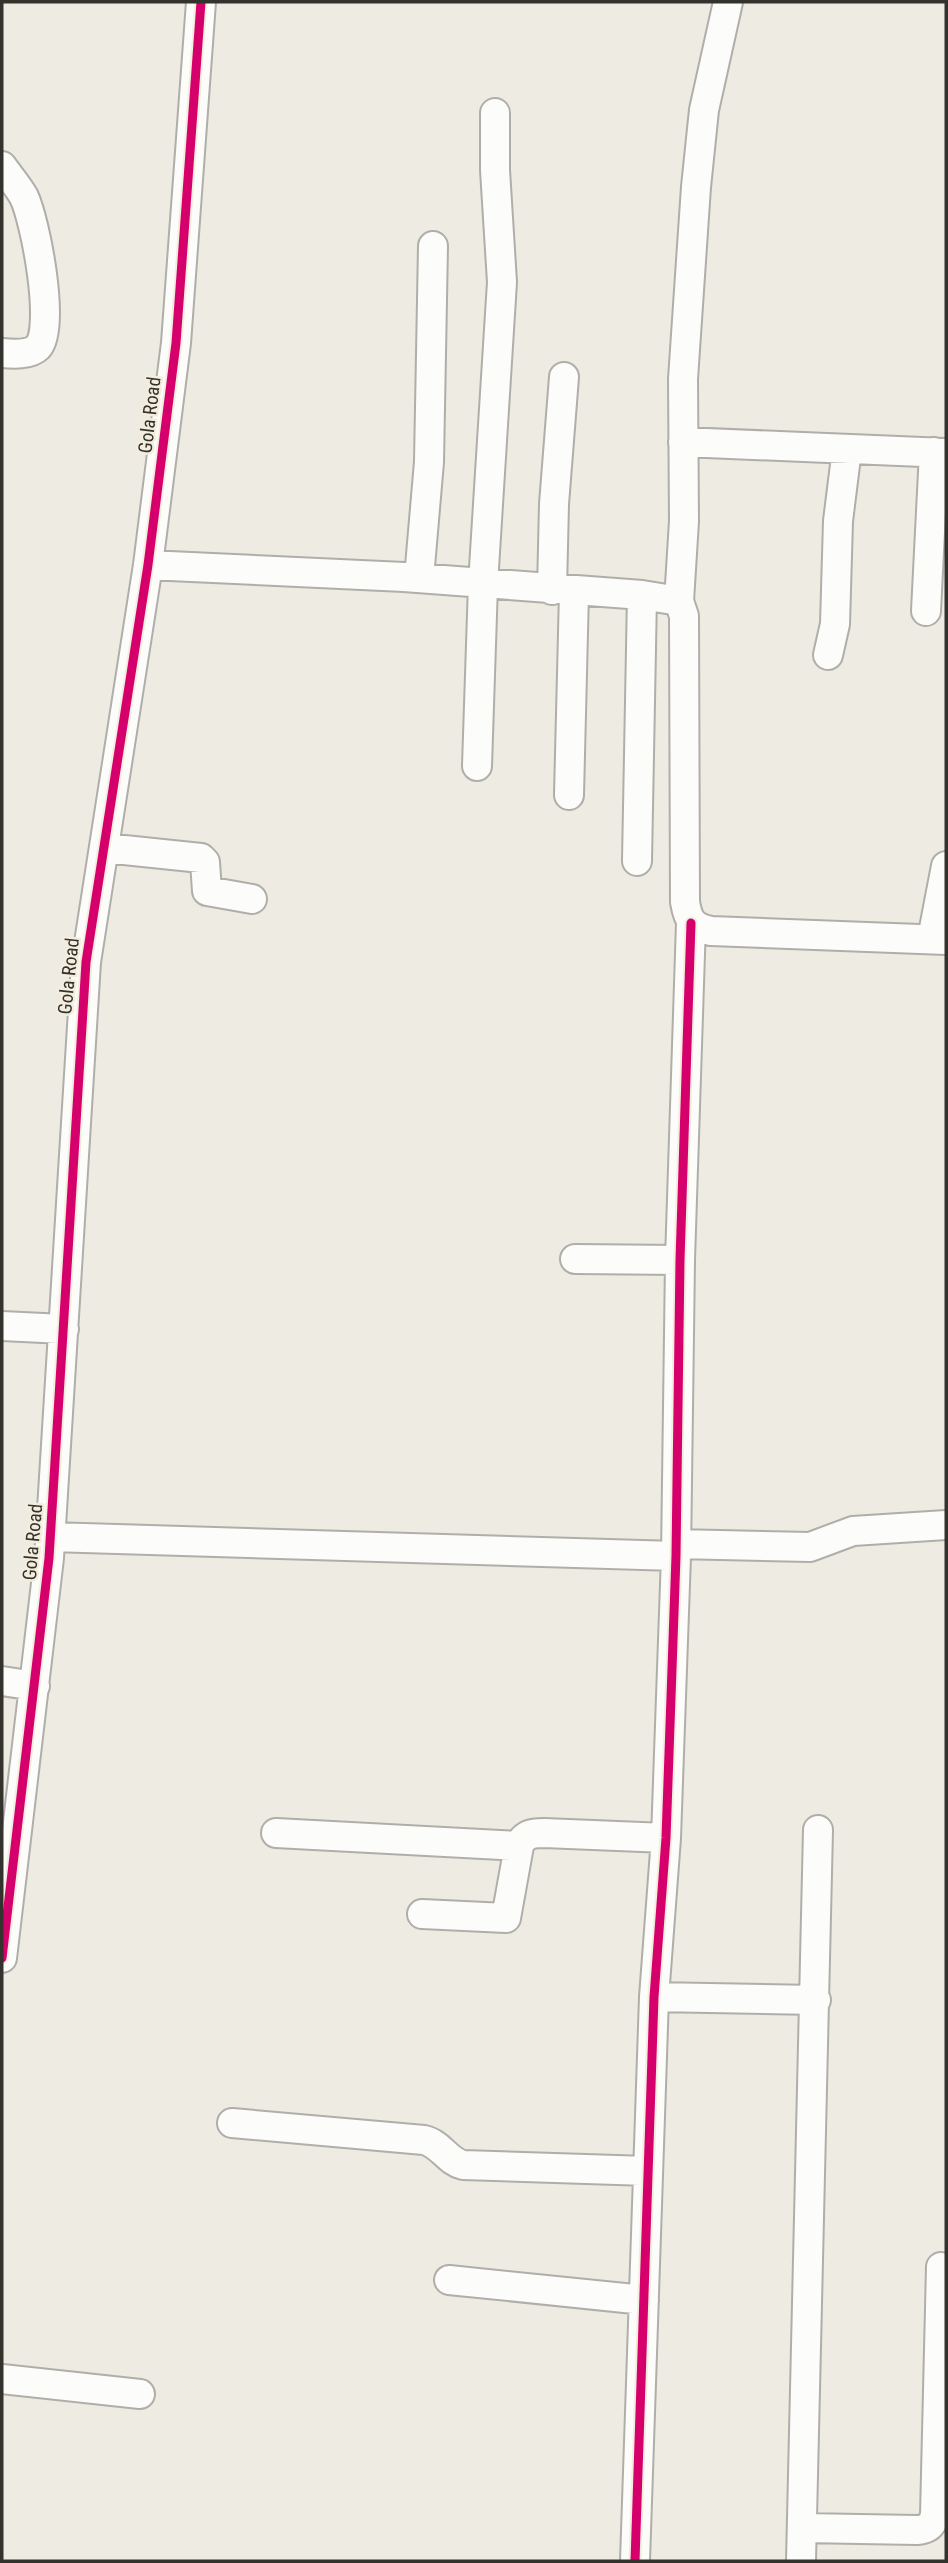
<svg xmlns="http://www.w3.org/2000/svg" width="948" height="2563" font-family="'Roboto Condensed',sans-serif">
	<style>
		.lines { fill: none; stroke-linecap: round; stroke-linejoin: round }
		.minor-casing { stroke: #b0aea8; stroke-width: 32 }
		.minor { stroke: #fcfcfb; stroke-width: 28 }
		.cycleway-casing { stroke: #f3edde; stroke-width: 13 }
		.cycleway { stroke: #d6006c; stroke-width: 9 }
		.labels { text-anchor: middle; stroke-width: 5; stroke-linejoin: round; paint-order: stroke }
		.street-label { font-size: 19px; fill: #34322c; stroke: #f3edde }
	</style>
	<rect width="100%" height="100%" fill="#eeebe3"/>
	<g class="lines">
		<defs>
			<path id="minor" d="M2,166c7,10 16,20 22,31 11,23 32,130 14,150 -8,8 -25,7 -36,6
				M683,442l263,11
				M148,565l256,12 238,18 37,6 5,15 1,286c3,18 7,25 26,29l235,9
				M419,578l10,-116 4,-216
				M552,590l2,-86 10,-127
				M679,601l5,-80 -1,-142 13,-192 8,-77 24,-108
				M926,611l8,-159
				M828,655l7,-31 3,-103 9,-72
				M477,766l6,-182 19,-302 -7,-112v-57
				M569,795l5,-203
				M105,848l96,10 4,4 2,29 45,8
				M637,861l5,-266
				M932,939l14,-73
				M575,1259l105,1
				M2,1326l62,3
				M51,1537l625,19
				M676,1544l134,3 43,-16 93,-6
				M2,1681l33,5
				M276,1833l243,13
				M422,1914l84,4 13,-72c5,-12 13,-13 25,-13l122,5
				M2,1958l47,-400 37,-596 62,-397 28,-222 25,-341
				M654,1997l162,3
				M232,2123l192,17c17,4 23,21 39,25l185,6
				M449,2280l195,20
				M2,2379l138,15
				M803,2528l114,2c11,-1 15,-4 18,-15l6,-248
				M635,2561l19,-564 12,-159 10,-282 4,-296 11,-337
				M801,2561l17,-731"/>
		</defs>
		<use href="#minor" class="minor-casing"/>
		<use href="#minor" class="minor"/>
		<defs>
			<path id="cycleway" d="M2,1958l47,-400 37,-596 62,-397 28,-222 25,-341
				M635,2561l19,-564 12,-159 10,-282 4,-296 11,-337"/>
		</defs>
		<use href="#cycleway" class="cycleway-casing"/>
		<use href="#cycleway" class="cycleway"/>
	</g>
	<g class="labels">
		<g class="street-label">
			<text transform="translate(149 415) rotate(-83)" y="7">Gola Road</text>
			<text transform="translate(68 976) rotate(-84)" y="7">Gola Road</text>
			<text transform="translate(32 1542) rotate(-85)" y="7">Gola Road</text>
		</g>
	</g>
	<rect width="948" height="2563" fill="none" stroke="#34322c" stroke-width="7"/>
</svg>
